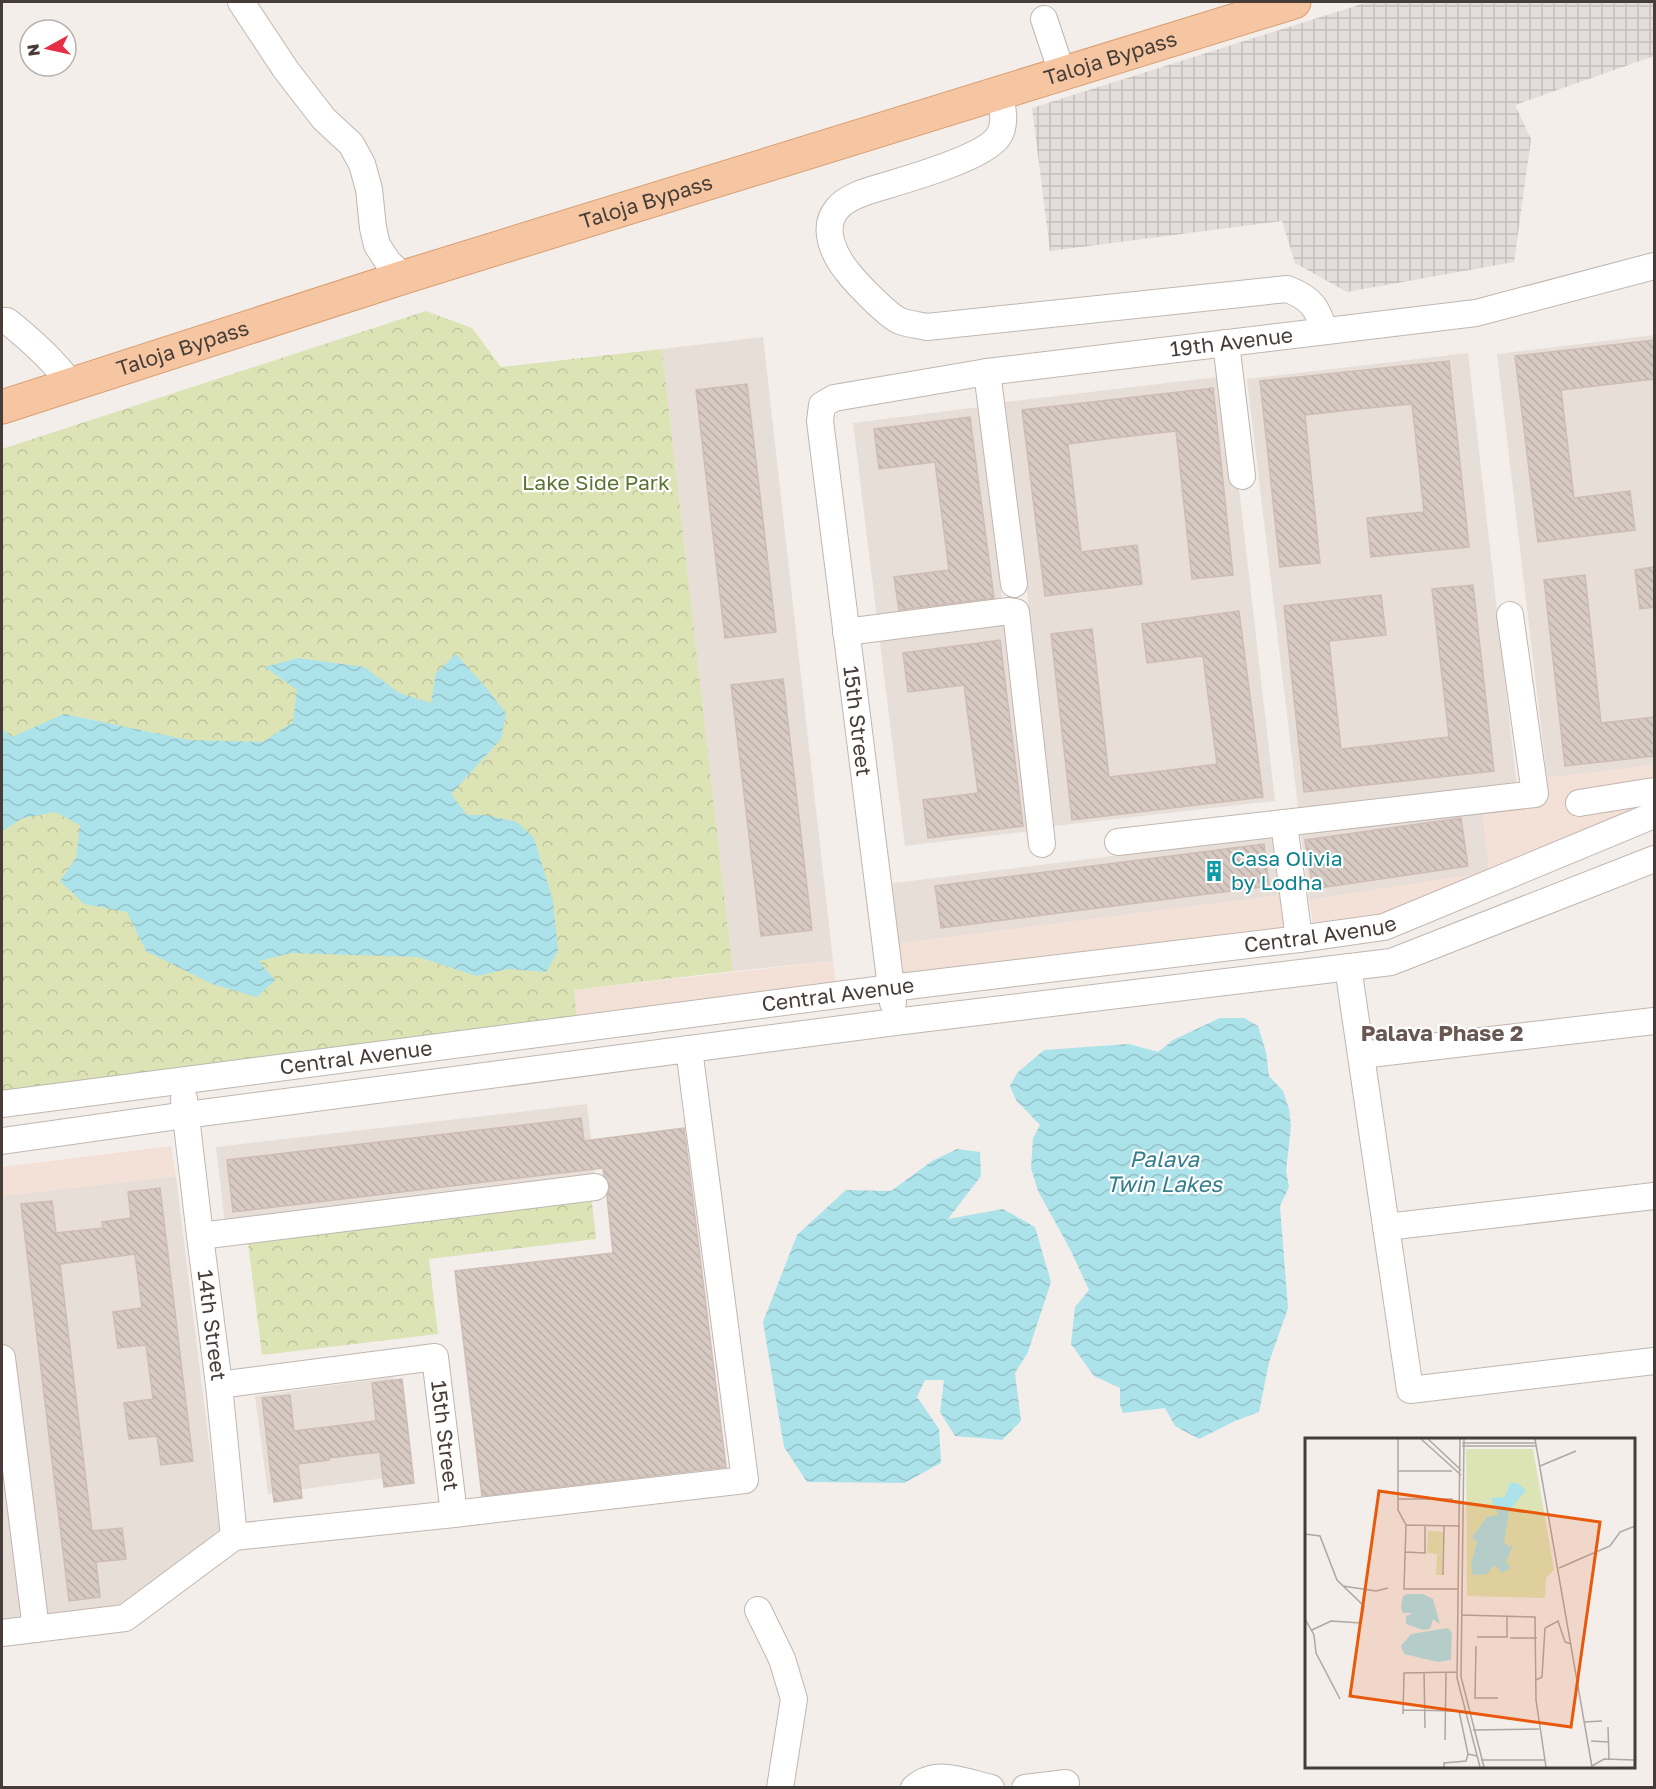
<svg xmlns="http://www.w3.org/2000/svg" width="1656" height="1789" font-family="'Golos Text',sans-serif">
	<style>
		.residential { fill: #e7ded8 }
		.commercial { fill: #f3e0d7 }
		.industrial { fill: url(#industrial-grid) }
		.park { fill: url(#park-crowns) }
		.water { fill: url(#water-waves) }
		.building { fill: url(#building-back-hatch); stroke: #cebdb4; stroke-width: 1.5 }
		.lines { fill: none; stroke-linecap: round; stroke-linejoin: round }
		.minor-casing { stroke: #c1b6b0; stroke-width: 28 }
		.major-casing { stroke: #d99e72; stroke-width: 35 }
		.minor { stroke: #fff; stroke-width: 26 }
		.major { stroke: #f5c6a1; stroke-width: 33 }
		.labels { text-anchor: middle; stroke-width: 4.5; stroke-linejoin: round; paint-order: stroke }
		.street-label { font-size: 21px; fill: #473d38; stroke: #fff }
		.park-label { font-size: 21px; fill: #5c7331; stroke: #fff }
		.culture-label { font-size: 21px; fill: #0d838f; stroke: #fff; text-anchor: start }
		.neighbourhood-label { font-size: 22px; font-weight: bold; fill: #685851; stroke: #fff }
		.water-label { font-size: 22px; font-style: italic; fill: #337e8b; stroke: #fff }
		.inset-road { fill: none; stroke: #aea7a3; stroke-width: 1.5 }
		.view { fill: #e8590c; fill-opacity: 0.15; stroke: #e8590c; stroke-width: 3 }
		.inset-edge { fill: none; stroke: #473d38; stroke-width: 3 }
	</style>
	<defs>
		<pattern id="industrial-grid" width="8" height="8" patternUnits="userSpaceOnUse" patternTransform="scale(1.5)"><rect width="8" height="8" fill="#e3dddb"/><path d="M0 4h8M4 0v8" fill="none" stroke="#c4bfbd"/></pattern>
		<pattern id="park-crowns" width="20" height="18" patternUnits="userSpaceOnUse" patternTransform="scale(1.5)"><rect width="20" height="18" fill="#dce4b6"/><path d="M2 6a3 3 0 1 1 6 0M12 15a3 3 0 1 1 6 0" fill="none" stroke="#bec49d"/></pattern>
		<pattern id="water-waves" width="16" height="10" patternUnits="userSpaceOnUse" patternTransform="scale(1.5)"><rect width="16" height="10" fill="#ace2ea"/><path d="M0 5q4-4 8 0t8 0" fill="none" stroke="#95c3c9"/></pattern>
		<pattern id="building-back-hatch" width="6" height="6" patternUnits="userSpaceOnUse" patternTransform="scale(1.5)"><rect width="6" height="6" fill="#d7cac3"/><path d="M-1 5l2 2M0 0l6 6M5-1l2 2" fill="none" stroke="#baaea8"/></pattern>
	</defs>
	<rect width="100%" height="100%" fill="#f3eeea"/>
	<path class="residential" d="M1654,335v430l-107,13 -50,-424z
		M763,337l70,624 -100,10 -71,-622z
		M1468,353l51,452 -29,67 -181,28 -62,-521z
		M1226,376l49,425 -221,25 -49,-424z
		M979,407l51,424 -125,15 -52,-423z
		M1275,836l6,59 -386,49 -8,-60z
		M587,1104l9,76 -371,44 -9,-77z
		M176,1176l44,356 -102,77 -116,14v-427z
		M393,1377l14,98 -139,19 -13,-98z"/>
	<path class="commercial" d="M1654,765v36l-164,71 -107,41 -70,10 -4,-23 180,-28 -7,-63 67,-8 -2,-23z
		M1281,895l5,40 -387,48 -4,-39z
		M833,961l4,29 -260,28 -3,-28z
		M171,1146l5,30 -174,20v-29z"/>
	<path class="industrial" d="M1368,2h286v54l-139,49 16,34 -17,123 -167,30 -52,-29 -13,-42 -232,30 -18,-143z"/>
	<path class="park" d="M426,311l46,17 29,39 161,-18 71,622 -159,19 3,28 -575,73v-642z
		M591,1193l5,46 -167,20 9,75 -176,21 -15,-120z"/>
	<path class="water" d="M456,654l32,36 18,23 -5,26 -50,55 16,21h19l31,7 17,16 19,63 5,50 -12,21 -39,-3 -30,7 -59,-19 -127,-4 -32,8 16,19 -18,17 -45,-13 -66,-33 -19,-39 -43,-8 -24,-23 16,-23 4,-33 -25,-13 -32,6 -21,13v-102l10,8 52,-23 124,26 75,2 30,-20 4,-32 -32,-23 33,-9 66,9 35,26 32,10 5,-30z
		M1220,1018h24l14,8 8,26 3,24 14,15 6,18 2,17 -5,45 3,16 -9,19 8,102 -19,54 -10,50 -24,9 -36,18 -24,-13 -10,-18 -42,5 -3,-8v-17l-26,-12 -23,-32 4,-37 14,-17 -18,-39 -33,-60 -7,-23 2,-30 7,-13 -24,-25 -6,-14 7,-13 27,-23 85,-6 29,8 15,-12z
		M957,1149l23,3 1,24 -33,43 55,-10 32,18 16,55 -23,70 -13,21 6,48 -19,19 -47,-4 -15,-24 4,-32h-19l-8,17 22,32 2,34 -37,20 -97,-1 -23,-35 -21,-125 34,-87 49,-45 45,1 41,-30z"/>
	<path class="building" d="M1654,340v39l-93,11 13,108 56,-7 5,39 -97,12 -23,-186z
		M1449,361l20,186 -98,10 -4,-39 57,-6 -12,-108 -54,5 -53,6 15,148 -40,4 -20,-186z
		M747,384l29,248 -51,6 -29,-248z
		M1213,388l20,187 -41,4 -16,-148 -54,6 -54,7 13,108 56,-7 5,39 -97,12 -23,-186z
		M970,417l24,181 -95,12 -5,-33 55,-7 -14,-108 -56,7 -5,-40z
		M1654,567v40l-14,2 -5,-39z
		M1585,575l16,148 53,-6v39l-89,10 -21,-186z
		M1473,585l21,186 -190,21 -20,-186 97,-11 5,40 -57,6 12,108 108,-12 -17,-148z
		M1239,611l24,186 -191,23 -21,-186 41,-5 17,148 54,-6 54,-7 -14,-108 -56,7 -5,-39z
		M1000,640l23,186 -95,12 -5,-38 55,-7 -14,-108 -56,7 -5,-39z
		M783,679l29,251 -51,6 -30,-251z
		M1461,818l7,48 -155,23 -8,-49z
		M1264,844l5,42 -328,42 -6,-42z
		M581,1118l3,23 100,-13 42,339 -244,29 -27,-225 158,-18 -6,-57 3,-10 -6,-10 -1,-8 -370,44 -6,-52z
		M160,1188l33,273 -32,4 -4,-29 -28,3 -5,-36 29,-4 -7,-54 -28,3 -5,-36 29,-4 -7,-54 -75,10 32,267 30,-3 4,31 -30,3 4,35 -31,4 -48,-397 31,-3 4,32 47,-5 -1,-6 29,-4 -3,-26z
		M402,1379l12,104 -30,4 -4,-35 -51,6v2l-31,4 4,34 -28,4 -12,-104 28,-3 4,36 82,-10 -4,-38z"/>
	<g class="lines">
		<defs>
			<g id="minor">
				<path d="M241,2l45,68 38,49 27,25 11,20 7,25 4,39 4,17 11,17 16,15"/>
				<path d="M1044,19l18,54"/>
				<path d="M1000,93c2,14 7,31 -2,44 -15,21 -90,42 -117,50 -14,4 -35,10 -44,22 -16,19 -3,46 10,62 9,12 41,45 53,50 8,3 18,4 27,6l360,-38c24,9 31,19 37,42"/>
				<path d="M2,321h5c24,19 46,39 64,63"/>
				<path d="M1226,343l16,133"/>
				<path d="M987,372l27,212"/>
				<path d="M846,632l163,-21 7,1 26,232"/>
				<path d="M1579,803l75,-12"/>
				<path d="M1284,823l15,116"/>
				<path d="M1118,842l417,-48 -25,-179"/>
				<path d="M1348,967l62,423 244,-29"/>
				<path id="s1" d="M893,1003l-73,-582 2,-16 12,-7 153,-26 489,-59 178,-47"/>
				<path d="M1361,1055l293,-34"/>
				<path id="s2" d="M184,1099l16,137 19,149 15,152"/>
				<path id="s3" d="M2,1104l889,-116 408,-49 85,-12 270,-112"/>
				<path d="M2,1141l184,-26 709,-93 496,-60 263,-103"/>
				<path d="M1386,1227l268,-31"/>
				<path d="M200,1236l395,-49"/>
				<path d="M2,1358l34,271"/>
				<path id="s4" d="M219,1385l216,-28 19,157"/>
				<path d="M758,1610l24,49 12,40 -14,89"/>
				<path d="M2,1633l123,-15 109,-81 220,-23 291,-34 -56,-431"/>
				<path d="M914,1788c23,-20 51,-6 77,0"/>
				<path d="M1025,1788l41,-5v5"/>
			</g>
			<g id="major">
				<path id="s5" d="M2,407l402,-130 890,-275"/>
			</g>
		</defs>
		<use href="#minor" class="minor-casing"/>
		<use href="#major" class="major-casing"/>
		<use href="#minor" class="minor"/>
		<use href="#major" class="major"/>
	</g>
	<defs>
		<symbol id="building-bare" viewBox="-9 -9 18 18"><path d="M-4-6H4V6H1V3H-1V6H-4ZM-2.5-4.3h1.7v1.8h-1.7ZM.8-4.3h1.7v1.8H.8ZM-2.5-1h1.7V.8h-1.7ZM.8-1h1.7V.8H.8Z" fill="#0f9aa8" stroke="#fff" stroke-width="2.5" paint-order="stroke"/></symbol>
	</defs>
	<g fill-rule="evenodd">
		<use href="#building-bare" x="1199" y="856" width="30" height="30"/>
	</g>
	<g class="labels">
		<g class="street-label">
			<text dy="7" stroke="none"><textPath href="#s5" startOffset="1162">Taloja Bypass</textPath></text>
			<text dy="7" stroke="none"><textPath href="#s5" startOffset="676">Taloja Bypass</textPath></text>
			<text dy="7" stroke="none"><textPath href="#s1" startOffset="1018">19th Avenue</textPath></text>
			<text dy="7" stroke="none"><textPath href="#s5" startOffset="190">Taloja Bypass</textPath></text>
			<text transform="translate(857 721) rotate(83)" y="7">15th Street</text>
			<text dy="7" stroke="none"><textPath href="#s3" startOffset="1329">Central Avenue</textPath></text>
			<text dy="7" stroke="none"><textPath href="#s3" startOffset="843">Central Avenue</textPath></text>
			<text dy="7" stroke="none"><textPath href="#s3" startOffset="357">Central Avenue</textPath></text>
			<text dy="7" stroke="none"><textPath href="#s2" startOffset="228">14th Street</textPath></text>
			<text dy="7" stroke="none"><textPath href="#s4" startOffset="297">15th Street</textPath></text>
		</g>
		<g class="park-label">
			<text x="596" y="490">Lake Side Park</text>
		</g>
		<g class="culture-label">
			<text x="1231" y="866">Casa Olivia<tspan x="1231" dy="24">by Lodha</tspan></text>
		</g>
		<g class="neighbourhood-label">
			<text x="1442" y="1041">Palava Phase 2</text>
		</g>
		<g class="water-label">
			<text x="1164" y="1167">Palava<tspan x="1164" dy="25">Twin Lakes</tspan></text>
		</g>
	</g>
	<g transform="translate(1305 1438)">
		<rect width="330" height="330" fill="#f3eeea"/>
		<path d="M161,11h67l21,121 -8,8 -1,20 -78,-2zM123,93l15,1 -1,43h-6l1,-21 -10,-1z" fill="#dce4b6"/>
		<path d="M205,45h7l9,7 -17,21 -5,31 5,5 4,-3 -7,19 5,4 -8,6 -9,-8 -7,9 -14,1 -2,-11 6,-22 -5,-5 15,-20 11,-2 -7,-17 14,-1zM102,156h16l10,5 7,25 -7,-5 -3,10 -7,1 -17,-6v-8l7,-3h-10l-2,-5 2,-12zM143,190l4,5 -1,27 -13,2 -34,-8 -3,-8 10,-12z" fill="#ace2ea"/>
		<path class="inset-road" d="M93,1v71l8,15 -2,64h54M116,1l40,36M123,1l33,31M155,1l-3,239 23,89M159,1l-3,238 23,90M230,1l57,328M157,5h74M157,8h75M235,28l36,-15M93,33h54M93,61h55M101,87l54,1M0,96l15,2 17,44 27,26 -3,17 -30,-2 -19,9M100,114l20,1v-27M254,130l51,-22 10,-14 15,-6M138,137l1,-49M38,148l33,5 12,-3M156,177l74,2 1,83 10,67M0,181l9,16 2,18 24,46M172,199h30v-21M205,200h27M171,208l-1,52h23M119,234l1,56M231,242l6,-3 3,-49 13,-7 7,21 6,2M98,272l56,1 9,43 9,2M98,276l1,-41 53,-1M279,284l18,-1M303,289l1,32M168,292l66,-1M140,302l1,-68M286,303l18,1M176,322h64M287,328l12,-7 31,1M139,329v-4l22,-2 2,-7"/>
		<path class="view" d="M74,53l221,31 -29,205 -221,-31z"/>
		<rect width="330" height="330" class="inset-edge"/>
	</g>
	<rect width="1656" height="1789" fill="none" stroke="#473d38" stroke-width="6"/>
	<g transform="translate(48 48) rotate(262)"><circle r="28" fill="#ffffff" stroke="#b5b1af" stroke-width="1.5"/>
	<path d="M0-4.5L10 22L0 15L-10 22Z" fill="#e62e45"/>
	<text y="-9" font-size="16" font-weight="bold" text-anchor="middle" fill="#473d38">N</text>
	</g>
</svg>
